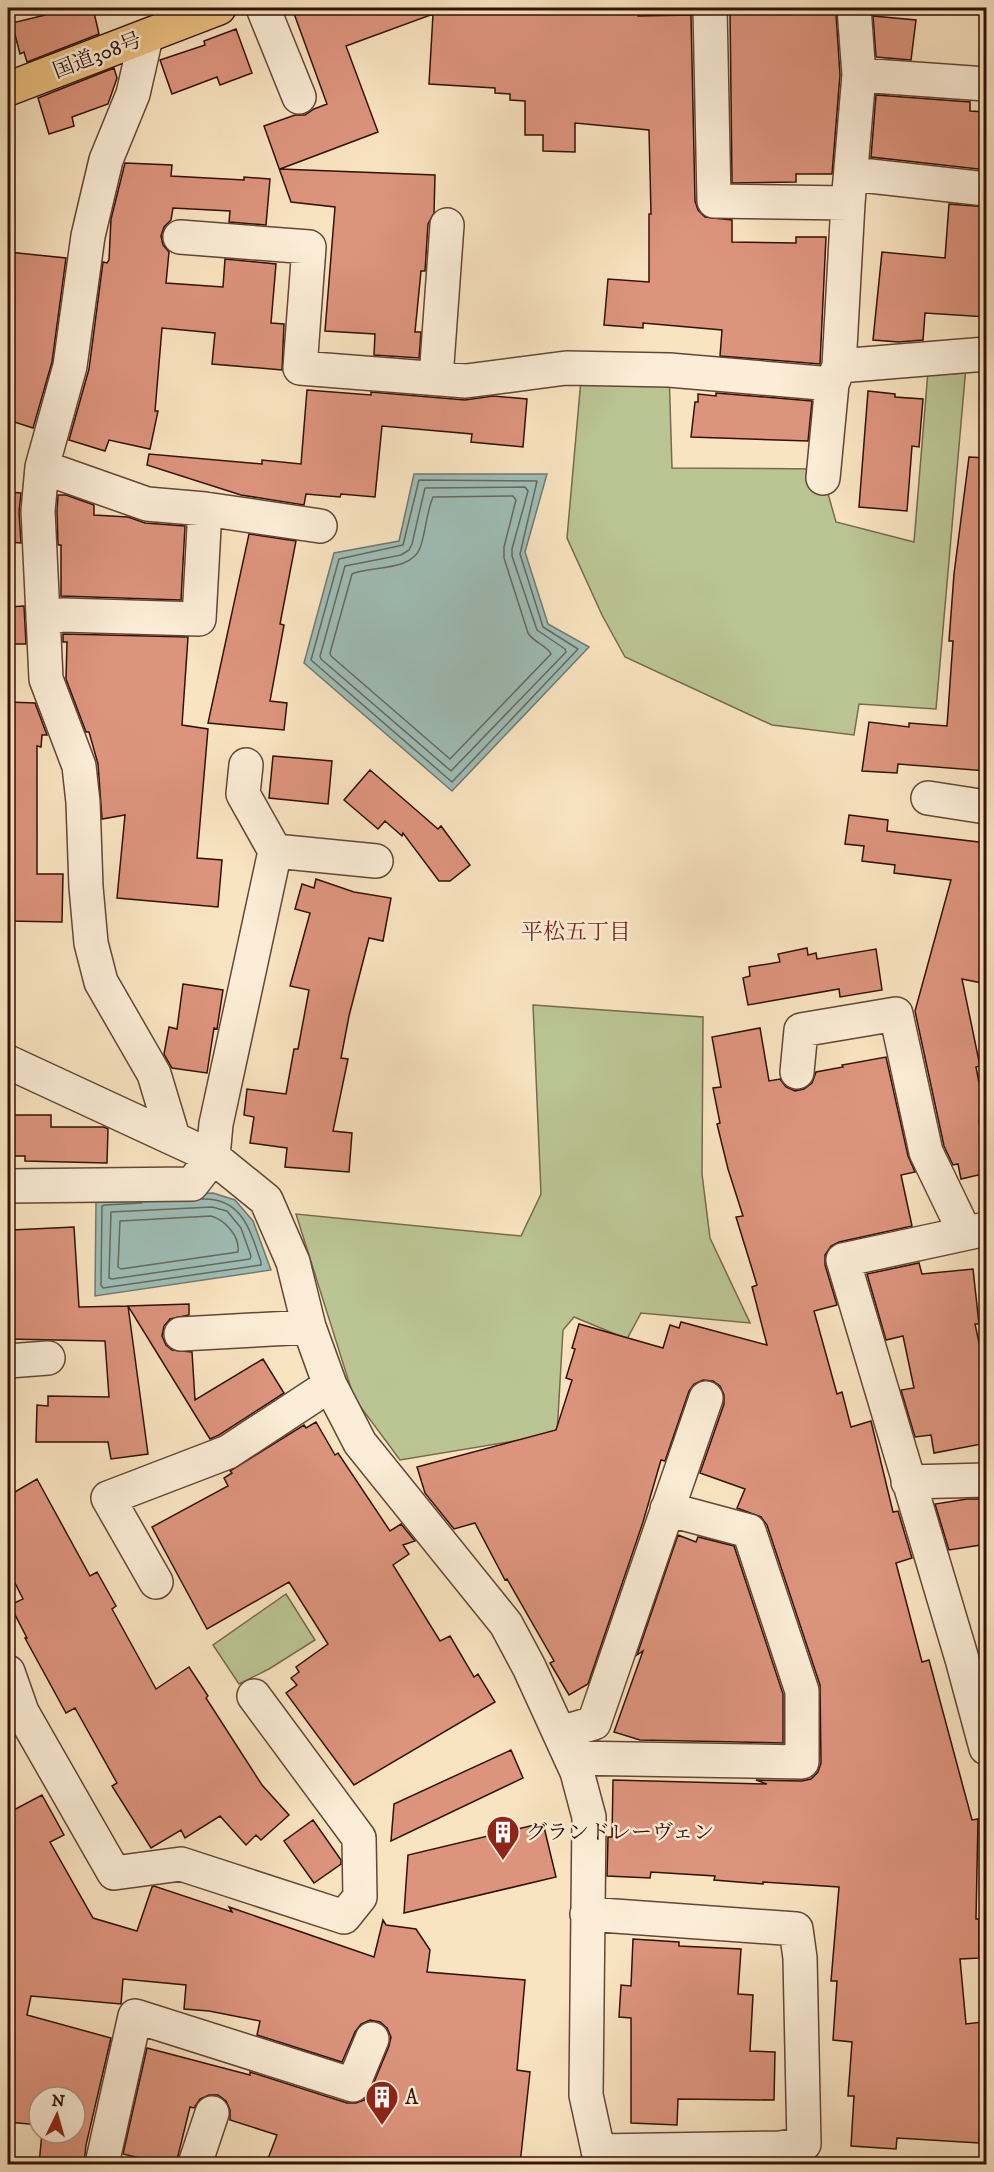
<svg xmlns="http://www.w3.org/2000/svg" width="994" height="2172" font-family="'IM FELL DW Pica','Noto Serif JP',serif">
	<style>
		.green { fill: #bbc594; stroke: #766b4c; stroke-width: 1.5 }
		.water { fill: #9ebeb7; stroke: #737970; stroke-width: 1.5 }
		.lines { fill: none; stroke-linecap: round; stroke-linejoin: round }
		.shore { stroke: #68685e; stroke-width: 1.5 }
		.building { fill: #dd947d; stroke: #321105; stroke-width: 1.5 }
		.minor-casing { stroke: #644634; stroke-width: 36 }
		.highway-casing { stroke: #321105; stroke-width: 36 }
		.minor { stroke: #fbedd7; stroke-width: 33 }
		.highway { stroke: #ecc280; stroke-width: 33 }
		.labels { text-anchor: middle; stroke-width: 5; stroke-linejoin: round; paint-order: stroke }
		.street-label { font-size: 21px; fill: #321105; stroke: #fbedd7 }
		.poi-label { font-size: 21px; fill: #321105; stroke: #fbedd7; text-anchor: start }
		.neighbourhood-label { font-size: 22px; fill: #7a1f14; stroke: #fbedd7 }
	</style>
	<rect width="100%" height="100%" fill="#f9e4c1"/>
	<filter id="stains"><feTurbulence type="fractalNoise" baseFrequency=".00333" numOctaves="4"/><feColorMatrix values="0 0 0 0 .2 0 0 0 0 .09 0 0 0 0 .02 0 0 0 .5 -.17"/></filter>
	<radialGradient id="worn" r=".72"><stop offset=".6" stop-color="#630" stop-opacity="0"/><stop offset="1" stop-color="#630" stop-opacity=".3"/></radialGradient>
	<path class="green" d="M967,355l-31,354 -77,-5 -5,31 -82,-10 -147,-68 -23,-42 -35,-77 15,-170 87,2 3,98 149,1 15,53 78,20 15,-183z
		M533,1005l170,12 -1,157 8,64 40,85 -109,-10 -14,26 -53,-22 -11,13 -6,104 -157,26 -46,-62 -58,-184 225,22 20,-42z
		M286,1594l29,46 -46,29 -30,15 -26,-39z"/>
	<path class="water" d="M414,474h133l-22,78 23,72 41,23 -137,144 -148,-128 30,-110 65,-12z
		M213,1193l22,7 18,21 18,49 -176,26 1,-97z"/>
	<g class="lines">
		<path class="shore" d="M419,480l118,1 -17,73 23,73 35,22 -126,133 -141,-122 28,-101 64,-14z
			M525,487l3,4 -16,58v7l25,74 28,19 1,3 -115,119 -130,-112 -1,-3 25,-90 56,-11 8,-5 3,-6 13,-56z
			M513,496l3,4 -12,47v11l24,75c6,10 19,12 23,21l-101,105 -119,-103 -1,-3 22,-79c19,-8 60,-3 68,-26 6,-16 6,-35 13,-51z
			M142,1203l-37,2 -3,1 -1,79 2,3 158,-23v-3c-11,-32 -19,-65 -60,-63
			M212,1207l15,4 14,17 10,28 -1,3 -138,20 -3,-1 2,-66z
			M211,1216c14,4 29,20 27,36l-117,17 -3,-2 2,-46z"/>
	</g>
	<path class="building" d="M74,8h19l6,26 -72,28 -3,-10 -4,2 -8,-31z
		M292,8h346v8l53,-1 4,186 3,9 7,7 27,3v22l64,1v-6h30l-6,127 -100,-8 2,-26 -79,-7v5l-39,-3 4,-46 41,3v-68h2l-2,-84 -74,-7v29l-32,-1v-16h-18v-34l-15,-1v-6l-15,-1v-5l-66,-4 4,-70 -87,32 32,86 -98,37 155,6 -1,38 -6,11 -3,47h-4l-6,61h6l-2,26 -45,-3 1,-21 -50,-3 10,-124 -44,-5 -27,-76 31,-11h10l9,-6 13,-5z
		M730,9l106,5 4,61 -8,99h-36v8l-64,1z
		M873,16l43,4 -5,40 -35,-3z
		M236,29l16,44 -32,12 -3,-8 -45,17 -12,-34 45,-15 -1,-4z
		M114,68l3,10 -9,26 -36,13 2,9 -25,8 -11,-36z
		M876,95l94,7v9l17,1v58l-116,-13z
		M125,163l47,2 -1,11 73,4v-3l26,2 -4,46 -37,-3 1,-11 -57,-3 -2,12 -7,7 -3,9 2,9 6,7 -3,31 57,4 2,-28 51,5 -5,59 13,1 -2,46 -70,-6 3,-31 -53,-5 -7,83h3l-8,38 -41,-9 -4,11 -36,-11 20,-71 14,-107 4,1 2,-3 2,-41z
		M949,204l38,3v110l-62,-4 -2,27 -24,2 -26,-2 9,-88 63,6z
		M8,252l58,6 -14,104 -19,66 -25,-8z
		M307,390l64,5v-3l94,8 28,-4 34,3 -4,48 -52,-5 1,-8 -90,-8 -7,71 -34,-3 -1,3 -34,-3 -2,11 -63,-10 -94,-30 2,-11 113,10v-4l39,4z
		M868,391l27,3v3l28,2 -4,48 -7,-1 -5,65 -48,-4z
		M716,393l96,8 -4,40 -117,-4 4,-35h3v-8l18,2z
		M969,457l18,1v313l-89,-7 -1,9 -35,-2 7,-49 40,5v-4l38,3 6,-85h-4l5,-67z
		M8,492l13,1 -2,19 2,31 -13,-1z
		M58,495h8l28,10v10l34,2 17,6 40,3 -4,74 -120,-4v-51h-3l-1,-34z
		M249,534l47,7 -16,83 4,1 -14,76 17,2 -3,27 -76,-7z
		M24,606l2,38h-18v-37z
		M63,634l125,3 -6,88 26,4 -11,129 25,2 -4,47 -101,-9 8,-83 -23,4 -4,-55 -9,-32h-3l-20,-53 1,-37h-4z
		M8,702l27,1 12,32h-5l-1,12 -4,-1v128h26l-1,48 -54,-1z
		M273,756l59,5 -4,43 -59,-6z
		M370,770l68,59 3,-3 29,39 -20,16h-11l-36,-48 -1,3 -17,-15 -7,8 -34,-29z
		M849,815l39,5 -1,11 100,12 -7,64 7,2v75l-25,-5 18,87 -4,1 10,52 -7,2 8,39v13l-26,6 -3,-15 -5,1 -9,-19 -29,-135 36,-131 -57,-7 1,-8 -33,-4 2,-15 -19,-2z
		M316,879l38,13 37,6 -8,43 -14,-3 -20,78 -8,42 7,1 -15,72 19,2 -3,39 -64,-5 2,-19 -37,-5 4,-26 -10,-2 3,-26 39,5 8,-45h4l11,-59 -19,-4 20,-73 -15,-4 7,-25 12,4z
		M807,948l1,7 8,-2 1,6 59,-10 6,41 -42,7 -1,-8 -91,16 -5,-27 7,-2 -1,-9 31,-5 -2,-8z
		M183,984l40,6 -6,39 -3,-1 -7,45 -35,-5 -8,-14 5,-27 8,2z
		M760,1028l9,53 11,-2 6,8 9,4 9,-2 8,-6 4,-11 27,-5 -1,-2 44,-8 22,99 7,16 -14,3 11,51 -73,16 -8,4 -6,9v10l12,40 -23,6 23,83 5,-2 9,35 20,-6 22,91 5,-1 14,47 -16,5 26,99 7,-2 43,160 6,-1 -2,100h3v39l-19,1 6,65 16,-2v72l-3,49 -82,-5 -1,11 -45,-3 3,-50h-6l4,-54 -19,-2 4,-59h-6l8,-94 -76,-5v2l-49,-4 1,-4 -64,-4 -1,6 -43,-2 1,-39h4l1,-57 154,4 -11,-4 46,1 9,-2 7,-7 3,-9 -1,-78 -53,-160 -6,-8 -24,-9 8,-19 -45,-16 24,-69v-9l-4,-9 -7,-5 -10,-1 -9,4 -5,7 -24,70 -4,-1 -18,62 -55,162 -19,11 -19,-32 4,-2 -47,-82 -2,1 -30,-57 -21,6 -29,-36 -8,-26 139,-37 16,-50 -6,-2 9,-29 -3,-1 7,-24 84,24 7,-23 9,3 2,-6 86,23 -15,-58 5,-2 -21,-68 7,-1 -15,-47 -11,-45 3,-1 -7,-35 8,-1 -9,-50z
		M11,1115h40v12h53l4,2 -1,34 -82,-2v-5h-15z
		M74,1227l5,80 49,-1 20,148 -37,5 -3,-17h-72l1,-37 11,1v-10l61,1 -4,-56 -97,-2v-41h5l-2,-68z
		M919,1263l3,11 51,-5 6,55h-4l12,56v63l-53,10 -3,-18 -16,2 -14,-47 13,-2 -11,-52 -17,4 -19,-66z
		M189,1304v11l-19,4 -6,7 -2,10 4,9 6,5 20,2 3,48 68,-41 21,34 -65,42 -9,4 -82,-133z
		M316,1422l19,33 3,-2 52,78 11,-7 14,17 -12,4 6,9 -16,11 47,76 10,-5 24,41 4,-3 17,28 -141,83 -68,-92 11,-8 -6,-7 8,-6 -3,-5 32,-23 -39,-62 -82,47 -55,-102 76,-41 -4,-8 8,-5 -2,-2 74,-46 2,3z
		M37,1479l53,97 7,-4 19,34 -4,3 44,80 33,-22 19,29 -2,2 56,87 27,30 -28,25 -5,-5 -10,10 -26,-29 -35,22 -4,-8 -30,18 -39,-62 5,-3 -42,-75 -9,5 -41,-75h2l-17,-33 13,-6 -15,-30v-73z
		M967,1499h20v45l-38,6 -14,-46z
		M678,1535l18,7 2,-5 36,9 49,148v49l-143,-3 -26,-8 29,-81 -6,4z
		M511,1750l12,28 -132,63 3,-37z
		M42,1795l22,40 -14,7 43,76 44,13 15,-44 2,-1 78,26 -3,-5 145,50 9,-37 3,5 30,4 14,21 -3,22 98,8 -8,90 13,2 -10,92h-254l11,-29 -47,-15v-10l-4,-9 -8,-6h-9l-9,4 -6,9 -4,-1 -14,57h-11l-42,-10 24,-106 103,27v-3l97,31h9l8,-3 6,-8 19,-46 2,-9 -4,-9 -7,-6 -10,-2 -9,4 -6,8 -13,30 -85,-27 3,-14 -51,-10 -25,-2 2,-24 -63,-6 -2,25 -90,-8 -4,19 84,23 -25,107 -2,19h-45l3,-31h33v-36h-36v28l-31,-3v-309z
		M313,1820l28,40v4l-27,19 -30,-42z
		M543,1823l13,54 -152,36 4,-58z
		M633,1939l46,3v4l62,3 -3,45 15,1 -3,56 25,1 -1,48 -96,-1 -1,26 -46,-2v-105l-12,-1 2,-32 10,1z"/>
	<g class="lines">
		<defs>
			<path id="minor" d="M263,8l36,89
				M710,8l4,193 134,2
				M146,37l-13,57 -27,66 -18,76 -18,130 -28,101 -4,44 8,168 33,87 4,36 3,85 5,56 10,39 53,92 19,63
				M859,75l127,9
				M852,174l134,15
				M180,237l129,10 -9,121 166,13 100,-13 103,2 163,14
				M839,366l147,-12
				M436,378l11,-153
				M42,467l105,37 58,5 115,17
				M823,478l9,-94 7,-18 9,-163 11,-128 -5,-67
				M43,619l19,-4 137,4 6,-110
				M928,798l58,9
				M275,851l101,10
				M8,1062l205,95 53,43 27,62 16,65 21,58 30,58 146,181 23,43 48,105 12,45 -3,278 15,69
				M797,1072l4,-42 95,-16 30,138 39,81
				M8,1186l184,-2 21,-27 3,-33 59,-273 -32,-57 3,-29
				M986,1229l-143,31 119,399 24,89
				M181,1334l128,-7
				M8,1361l40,-3
				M908,1482l78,-2
				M156,1582l-48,-84 120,-46 102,-67
				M8,1672l14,40 92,161 67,-9 163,53 16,-20 -1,-59 -105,-142
				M560,1733l34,-10 112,-325
				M571,1758l231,4v-71l-53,-160 -82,-22
				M587,1914l209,15 4,29 4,186 -24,4 -182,3
				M102,2164l33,-148 218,69 19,-46
				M195,2164l17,-51"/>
			<path id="highway" d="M8,89l211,-81"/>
		</defs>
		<use href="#minor" class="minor-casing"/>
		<use href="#highway" class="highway-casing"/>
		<use href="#minor" class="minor"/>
		<use href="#highway" class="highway"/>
	</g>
	<defs>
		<symbol id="building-pin" viewBox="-11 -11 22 30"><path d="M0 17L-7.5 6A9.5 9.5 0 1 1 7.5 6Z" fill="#8f2418" stroke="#fbedd7"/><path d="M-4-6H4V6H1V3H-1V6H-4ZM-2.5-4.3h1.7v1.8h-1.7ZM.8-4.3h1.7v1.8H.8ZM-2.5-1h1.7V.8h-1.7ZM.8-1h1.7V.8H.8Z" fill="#fff"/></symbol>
	</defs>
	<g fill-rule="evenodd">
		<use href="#building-pin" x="484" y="1813" width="38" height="52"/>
		<use href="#building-pin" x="363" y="2078" width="38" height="52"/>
	</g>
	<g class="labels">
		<g class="street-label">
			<text transform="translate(97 55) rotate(-21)" y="7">国道308号</text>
		</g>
		<g class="poi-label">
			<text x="526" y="1839">グランドレーヴェン</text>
			<text x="405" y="2104">A</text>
		</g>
		<g class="neighbourhood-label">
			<text x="576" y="939">平松五丁目</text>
		</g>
	</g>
	<rect width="994" height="2172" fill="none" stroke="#f9e4c1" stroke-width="30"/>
	<rect x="9" y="9" width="976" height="2154" fill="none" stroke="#321105" stroke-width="3"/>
	<rect x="15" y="15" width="964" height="2142" fill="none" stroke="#321105" stroke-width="1.5"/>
	<g transform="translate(57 2115) rotate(5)"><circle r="28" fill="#fbedd7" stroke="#ab9583" stroke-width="1.5"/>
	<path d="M0-4.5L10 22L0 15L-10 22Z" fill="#8f2418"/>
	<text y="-9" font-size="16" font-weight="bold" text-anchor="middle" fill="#321105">N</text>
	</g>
	<rect width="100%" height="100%" filter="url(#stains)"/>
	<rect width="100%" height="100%" fill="url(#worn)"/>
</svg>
